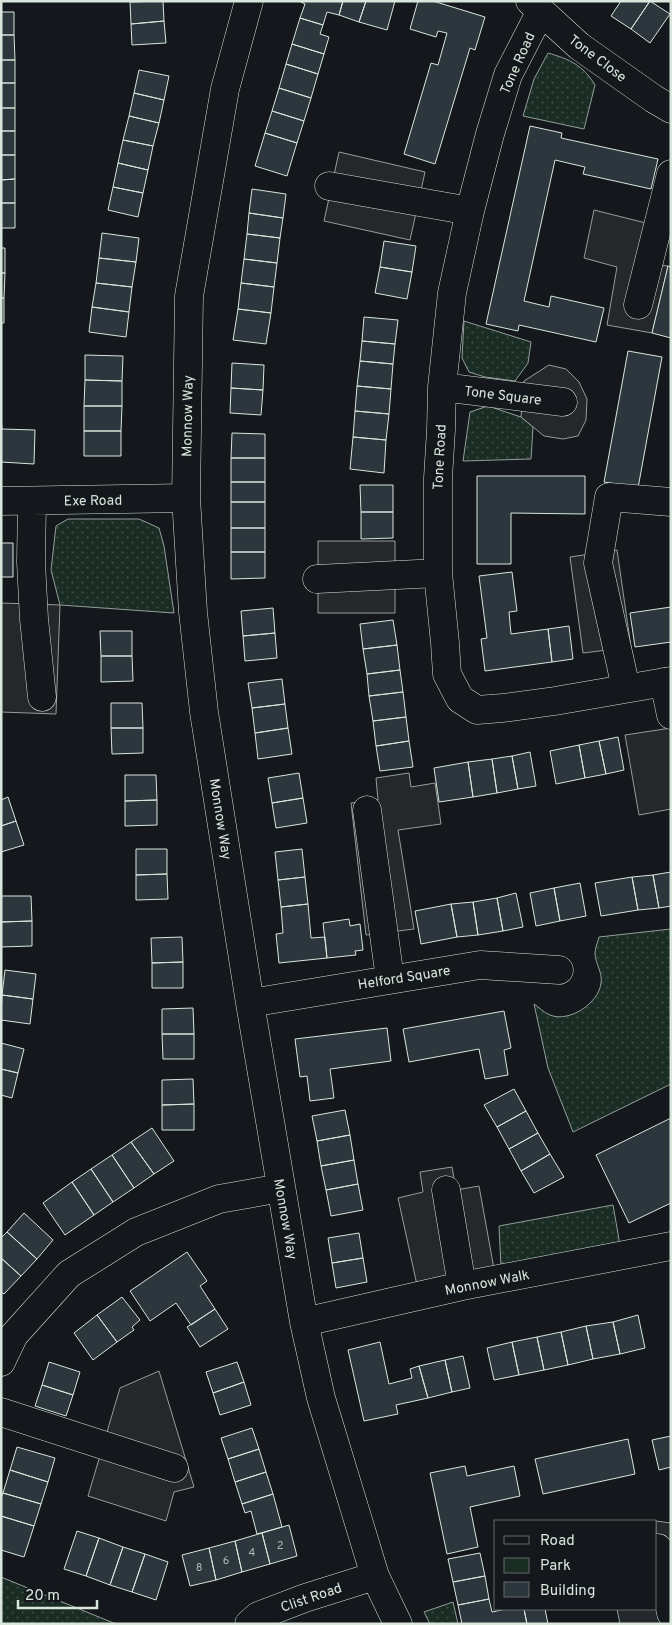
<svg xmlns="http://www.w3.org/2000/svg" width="672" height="1625" font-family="Overpass,sans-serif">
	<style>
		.green { fill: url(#green-dots); stroke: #939e99 }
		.parking { fill: #24282b; stroke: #939e99 }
		.building { fill: #2c363c; stroke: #d8e6dc }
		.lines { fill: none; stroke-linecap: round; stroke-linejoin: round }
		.minor-casing { stroke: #d8e6dc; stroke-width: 29 }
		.minor { stroke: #14181c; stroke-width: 28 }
		.labels { text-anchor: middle; stroke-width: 4; stroke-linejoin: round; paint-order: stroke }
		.number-label { font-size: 11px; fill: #adbab4 }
		.street-label { font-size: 14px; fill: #d8e6dc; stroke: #14181c }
	</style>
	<defs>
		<pattern id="green-dots" width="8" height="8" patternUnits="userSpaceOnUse" patternTransform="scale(1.25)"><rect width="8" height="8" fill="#1a2d24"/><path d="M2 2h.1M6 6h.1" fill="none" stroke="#3b4b43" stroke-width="1.8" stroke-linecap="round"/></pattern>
	</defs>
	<rect width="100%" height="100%" fill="#14181c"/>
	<path class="green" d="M548,53c21,6 35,12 47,32l-11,44 -61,-13 11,-37z
		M464,321l67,21 -3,21 -13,18 -30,-4 -16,-5 -7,-14z
		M488,406l33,11 12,10 -2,32 -68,2 7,-49z
		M68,519h71l20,9 5,18 10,67 -114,-8 -9,-35 5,-44z
		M671,929v155l-98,48 -25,-64 -14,-64c5,3 10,9 16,11 19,8 49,-12 51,-32 2,-10 -6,-20 -6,-30 0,-5 3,-11 4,-16z
		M613,1205l7,40 -119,22 -2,-41z
		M1,1577l115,47h-115z
		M453,1602l5,22h-28l-6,-12z"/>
	<path class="parking" d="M339,152l86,20 -15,68 -86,-19z
		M594,210l72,18 -7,37 9,1 -16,67 -45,-8 10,-58 -33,-9z
		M549,365l17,4 13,13 8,17 -1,21 -8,16 -15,3 -19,-3 -23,-19 3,-36z
		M318,541h77v72h-77z
		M617,550l14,97 -48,6 -13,-96z
		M1,603l59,2 -4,109 -55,-2z
		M671,728v81l-32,6 -14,-80z
		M409,773l2,14 24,-4 6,41 -43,6 16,99 -48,6 -15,-132 27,-3 -2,-22z
		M452,1167l4,23 23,-4 15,83 -77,16 -19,-87 25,-6 -3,-20z
		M159,1371l35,116 -20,5 -8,29 -78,-25 32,-108z
		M656,1521l15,2v101h-51l-3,-15h39z"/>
	<path class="building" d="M163,1l1,20 -33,3 -1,-22z
		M299,1h44l-4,14 -12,-3 -4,13 -23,-7 5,-14z
		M343,1h23l-7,21 -20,-7z
		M366,1h29l-8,29 -28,-8z
		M418,1h15l52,16 -10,33 -5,-2 -35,116 -31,-10 27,-91 7,2 9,-32 -9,-2 -2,6 -26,-8z
		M621,1h29l-19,28 -20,-13z
		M650,1l20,13 -20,29 -19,-14z
		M1,12h13v23h-13z
		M300,18l23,7 -3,9 9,3 -5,17 -32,-10z
		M164,21l2,22 -34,2 -1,-21z
		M1,35h13l1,25h-14z
		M292,44l32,10 -6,20 -32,-10z
		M1,60h14v23h-14z
		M286,64l32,10 -7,24 -32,-10z
		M139,70l30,6 -5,24 -30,-7z
		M1,83h14v25h-14z
		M279,88l32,10 -7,23 -32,-10z
		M134,93l30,7 -5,23 -30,-7z
		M1,108h14v23h-14z
		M272,111l32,10 -7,22 -32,-10z
		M129,116l30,7 -6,23 -30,-6z
		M530,126l32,7 -1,5 97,21 -7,30 -68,-15 2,-7 -30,-7 -31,141 25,6 2,-11 53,12 -8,34 -77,-17 -1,6 -32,-7z
		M1,131h14v24h-14z
		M265,133l32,10 -10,33 -32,-10z
		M123,140l30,6 -5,24 -30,-7z
		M1,155h14v24l-14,1z
		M118,163l30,7 -5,23 -30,-6z
		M15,179v24h-14v-23z
		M113,187l30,6 -5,24 -30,-7z
		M252,189l34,5 -3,24 -34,-5z
		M1,203h14v25h-14z
		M249,213l34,5 -3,20 -33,-4z
		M102,233l37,5 -3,24 -37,-4z
		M247,234l33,4 -3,25 -33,-4z
		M384,241l32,5 -4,26 -32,-5z
		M1,248h4v25h-4z
		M99,258l37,4 -4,25 -36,-4z
		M244,259l33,4 -3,24 -33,-4z
		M668,266l3,1v71l-19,-5z
		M380,267l32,5 -5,27 -32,-6z
		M1,273h4l-1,25h-3z
		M96,283l36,4 -3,25 -37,-5z
		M241,283l33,4 -3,26 -33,-4z
		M1,298h3v25h-3z
		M92,307l37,5 -3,25 -37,-5z
		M238,309l33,4 -5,31 -33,-4z
		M364,317l34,3 -3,24 -33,-3z
		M362,341l33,3 -2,20 -33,-3z
		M628,351l34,6 -24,131 -34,-6z
		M85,355l38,1 -1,25 -37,-1z
		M360,361l33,3 -2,25 -34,-3z
		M232,363l32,2 -1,25 -32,-2z
		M85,380l37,1v25h-38z
		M357,386l34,3 -2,25 -34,-3z
		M231,388l32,2 -2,25 -31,-2z
		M84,406h38l-1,25h-37z
		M355,411l34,3 -3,26 -33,-3z
		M1,416l1,13 33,1 -1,34 -33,-2z
		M84,431h37v25h-37z
		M232,433l33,1v24h-34z
		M353,437l33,3 -2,33 -34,-4z
		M231,458h34v24h-34z
		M477,476h108v38l-74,-1v51h-34z
		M231,482h34v20h-34z
		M360,485h33v27h-32z
		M231,502h34v26h-34z
		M361,512h32v26l-32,1z
		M231,528h34v24h-34z
		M1,543h12v34h-12z
		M231,552h34v26l-34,1z
		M512,572l5,39 -8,1 2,22 37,-5 4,33 -67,9 -4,-32 6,-1 -8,-62z
		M671,607v35l-36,5 -5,-34z
		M273,608l2,25 -32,3 -2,-25z
		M393,620l4,25 -34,4 -3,-25z
		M569,626l4,33 -21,3 -4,-33z
		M100,631h32v25h-31z
		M275,633l2,25 -32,3 -2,-25z
		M397,645l3,25 -33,4 -4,-25z
		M101,656h31l1,25 -32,1z
		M400,670l3,22 -34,4 -2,-22z
		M282,679l3,25 -33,4 -4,-25z
		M403,692l3,25 -33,4 -4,-25z
		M111,703h31l1,25h-32z
		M285,704l3,24 -33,5 -3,-25z
		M406,717l3,24 -33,5 -3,-25z
		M111,728h32v25l-31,1z
		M288,728l4,26 -34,5 -3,-26z
		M618,737l6,33 -18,4 -7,-33z
		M409,741l4,26 -33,4 -4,-25z
		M599,741l7,33 -21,4 -6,-33z
		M579,745l6,33 -29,6 -6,-33z
		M530,752l6,34 -18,3 -6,-33z
		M512,756l6,33 -21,4 -5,-34z
		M492,759l5,34 -24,4 -5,-35z
		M468,762l5,35 -34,5 -5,-34z
		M299,773l4,25 -31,5 -4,-25z
		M125,775h31l1,25 -32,1z
		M8,797l8,24 -15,5v-26z
		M303,798l4,25 -31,5 -4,-25z
		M157,800v25l-32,1v-25z
		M16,821l8,24 -23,7v-26z
		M136,849h31v25l-31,1z
		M302,849l3,28 -27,3 -3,-28z
		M671,872v34l-12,2 -6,-33z
		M167,874l1,25 -32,1v-25z
		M653,875l6,33 -21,2 -6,-33z
		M305,877l3,27 -27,3 -3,-27z
		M632,877l6,33 -37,6 -6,-33z
		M580,883l6,33 -26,5 -6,-33z
		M554,888l6,33 -24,5 -6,-33z
		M516,893l7,34 -20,4 -6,-33z
		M1,896h30l1,25 -31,1z
		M497,898l6,33 -25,4 -5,-33z
		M473,902l5,33 -21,2 -6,-33z
		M308,904l3,34 14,-1 2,21 -48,5 -3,-29 7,-1 -2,-26z
		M451,904l6,33 -36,7 -6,-33z
		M349,919l1,7 10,-2 3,26 -8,1 1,4 -29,3 -4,-35z
		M32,921v25l-31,1v-25z
		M182,937l1,25 -31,1 -1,-25z
		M183,962v26h-31v-25z
		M5,970l31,4 -3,25 -31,-4z
		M2,995l31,4 -3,25 -29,-4z
		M193,1008l1,26h-32v-25z
		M504,1011l7,37 -7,2 4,25 -23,4 -6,-30 -70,13 -6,-33z
		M387,1028l4,33 -61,8 4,29 -24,3 -3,-25 -7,1 -5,-38z
		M162,1034h32v25h-31z
		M1,1043l23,6 -6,24 -17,-4z
		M1,1069l17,4 -6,25 -11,-3z
		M193,1079l1,25 -32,1v-25z
		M514,1089l12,22 -29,16 -13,-22z
		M194,1104v26h-32v-25z
		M345,1110l5,25 -33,6 -5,-25z
		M526,1111l12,22 -29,16 -12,-22z
		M671,1118v85l-42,20 -33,-68z
		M152,1128l22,33 -20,13 -23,-32z
		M538,1133l12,21 -29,17 -12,-22z
		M350,1135l4,25 -33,6 -4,-25z
		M131,1142l23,32 -20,14 -22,-33z
		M550,1154l14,23 -30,16 -13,-22z
		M112,1155l22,33 -21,14 -22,-33z
		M354,1160l4,24 -32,6 -5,-24z
		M91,1169l22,33 -19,13 -22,-33z
		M72,1182l22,33 -29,20 -22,-32z
		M358,1184l5,26 -32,6 -5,-26z
		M24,1213l29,27 -16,19 -30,-27z
		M7,1232l30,27 -16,17 -20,-18v-20z
		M359,1233l4,25 -31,5 -4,-25z
		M187,1252l20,29 -7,5 15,23 -24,16 -15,-22 -26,18 -20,-30z
		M1,1258l20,18 -17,18 -3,-2z
		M363,1258l4,24 -31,6 -4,-25z
		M122,1297l18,23 -8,7 2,3 -17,12 -20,-27z
		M215,1309l13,20 -28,18 -13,-20z
		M97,1315l20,27 -24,18 -19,-27z
		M638,1315l7,33 -25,6 -7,-32z
		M613,1322l7,32 -27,5 -7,-33z
		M586,1326l7,33 -25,6 -7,-33z
		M561,1332l7,33 -24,5 -7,-33z
		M537,1337l7,33 -25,5 -7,-33z
		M380,1342l9,42 23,-6 -2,-9 9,-3 9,32 -32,7 2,9 -34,7 -16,-71z
		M512,1342l7,33 -25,5 -7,-32z
		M463,1356l7,32 -18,4 -7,-32z
		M445,1360l7,32 -24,6 -9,-32z
		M49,1362l31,10 -7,23 -31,-10z
		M237,1362l7,20 -31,11 -7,-21z
		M244,1382l7,23 -31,10 -7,-22z
		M42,1385l31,10 -7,21 -31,-10z
		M252,1428l7,21 -31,10 -7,-21z
		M671,1436v31l-12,3 -7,-30z
		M628,1439l7,35 -92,20 -8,-35z
		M17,1447l38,11 -7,24 -38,-12z
		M259,1449l7,23 -31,10 -7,-23z
		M465,1466l2,10 47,-10 6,30 -50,11 8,40 -31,7 -17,-81z
		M10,1470l38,12 -7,22 -38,-11z
		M266,1472l7,22 -31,10 -7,-22z
		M3,1493l38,11 -7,22 -33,-10v-18z
		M273,1494l9,33 -25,7 -6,-23 -6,2 -3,-9z
		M1,1516l33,10 -10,31 -23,-7z
		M289,1525l8,31 -27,8 -8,-31z
		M77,1531l22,7 -13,38 -22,-7z
		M262,1533l8,31 -28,8 -7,-31z
		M99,1538l24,9 -13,38 -24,-9z
		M235,1541l7,31 -26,8 -7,-32z
		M123,1547l22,7 -13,38 -22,-7z
		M209,1548l7,32 -26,6 -8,-31z
		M480,1553l5,23 -32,6 -5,-23z
		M145,1554l23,8 -12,38 -24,-8z
		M485,1576l4,23 -31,6 -5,-23z
		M489,1599l3,13 14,-3h18l3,15h-65l-4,-19z
		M524,1609h21l3,15h-21z"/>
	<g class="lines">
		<defs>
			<path id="minor" d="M249,1l-24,88 -36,207 -3,202 7,114 11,100 46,291 54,319 17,76 54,178 23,48
				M530,1l49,45 75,53 17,10
				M541,11l-33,64 -18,59 -20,77 -18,82 -10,94 -1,43 -3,48v95l7,70 2,31 13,25 17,11 26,-2 52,-7 116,-20
				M329,186l141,25
				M638,305l33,-131
				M442,387l121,15
				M1,501l185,-3
				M32,501l-1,61 3,57 8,78
				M317,579l121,-6
				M664,682l7,33
				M626,688l-28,-125 11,-66 62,5
				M367,810l23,169
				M250,1003l230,-38 79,5
				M446,1190l16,96
				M304,1322l158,-36 209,-40
				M1,1362l13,-27 55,-61 67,-42 83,-33 62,-11
				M1,1412l173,56
				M656,1548h2l13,65
				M249,1624l9,-8 47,-18 70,-22"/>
		</defs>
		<use href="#minor" class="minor-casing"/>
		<use href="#minor" class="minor"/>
	</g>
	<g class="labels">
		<g class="number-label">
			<text x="280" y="1549">2</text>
			<text x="252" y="1556">4</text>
			<text x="226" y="1564">6</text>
			<text x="199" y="1571">8</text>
		</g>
		<g class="street-label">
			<text transform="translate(598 58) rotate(37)" y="5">Tone Close</text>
			<text transform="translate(517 63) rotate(-66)" y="5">Tone Road</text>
			<text transform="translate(503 395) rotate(7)" y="5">Tone Square</text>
			<text transform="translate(187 416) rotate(-89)" y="5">Monnow Way</text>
			<text transform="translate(439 457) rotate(-87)" y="5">Tone Road</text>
			<text transform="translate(93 500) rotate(-1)" y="5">Exe Road</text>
			<text transform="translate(221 819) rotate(81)" y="5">Monnow Way</text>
			<text transform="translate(404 977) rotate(-9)" y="5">Helford Square</text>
			<text transform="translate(286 1219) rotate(80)" y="5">Monnow Way</text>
			<text transform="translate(487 1282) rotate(-11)" y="5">Monnow Walk</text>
			<text transform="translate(311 1597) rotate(-19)" y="5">Clist Road</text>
		</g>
	</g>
	<rect width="672" height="1625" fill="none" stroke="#d8e6dc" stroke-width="5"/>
	<rect x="494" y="1520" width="162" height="90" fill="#14181c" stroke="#626a69"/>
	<rect x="504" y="1536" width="25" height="8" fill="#14181c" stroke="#626a69"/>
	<text x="540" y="1545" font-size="15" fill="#d8e6dc">Road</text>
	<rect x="504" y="1558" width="25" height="15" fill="#1a2d24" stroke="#626a69"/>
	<text x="540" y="1570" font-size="15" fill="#d8e6dc">Park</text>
	<rect x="504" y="1582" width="25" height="15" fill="#2c363c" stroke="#626a69"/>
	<text x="540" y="1595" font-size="15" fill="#d8e6dc">Building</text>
	<path d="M18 1600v8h79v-8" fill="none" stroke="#d8e6dc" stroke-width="2.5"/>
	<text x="25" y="1600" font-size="15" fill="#d8e6dc" stroke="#14181c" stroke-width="4" paint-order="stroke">20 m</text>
</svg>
